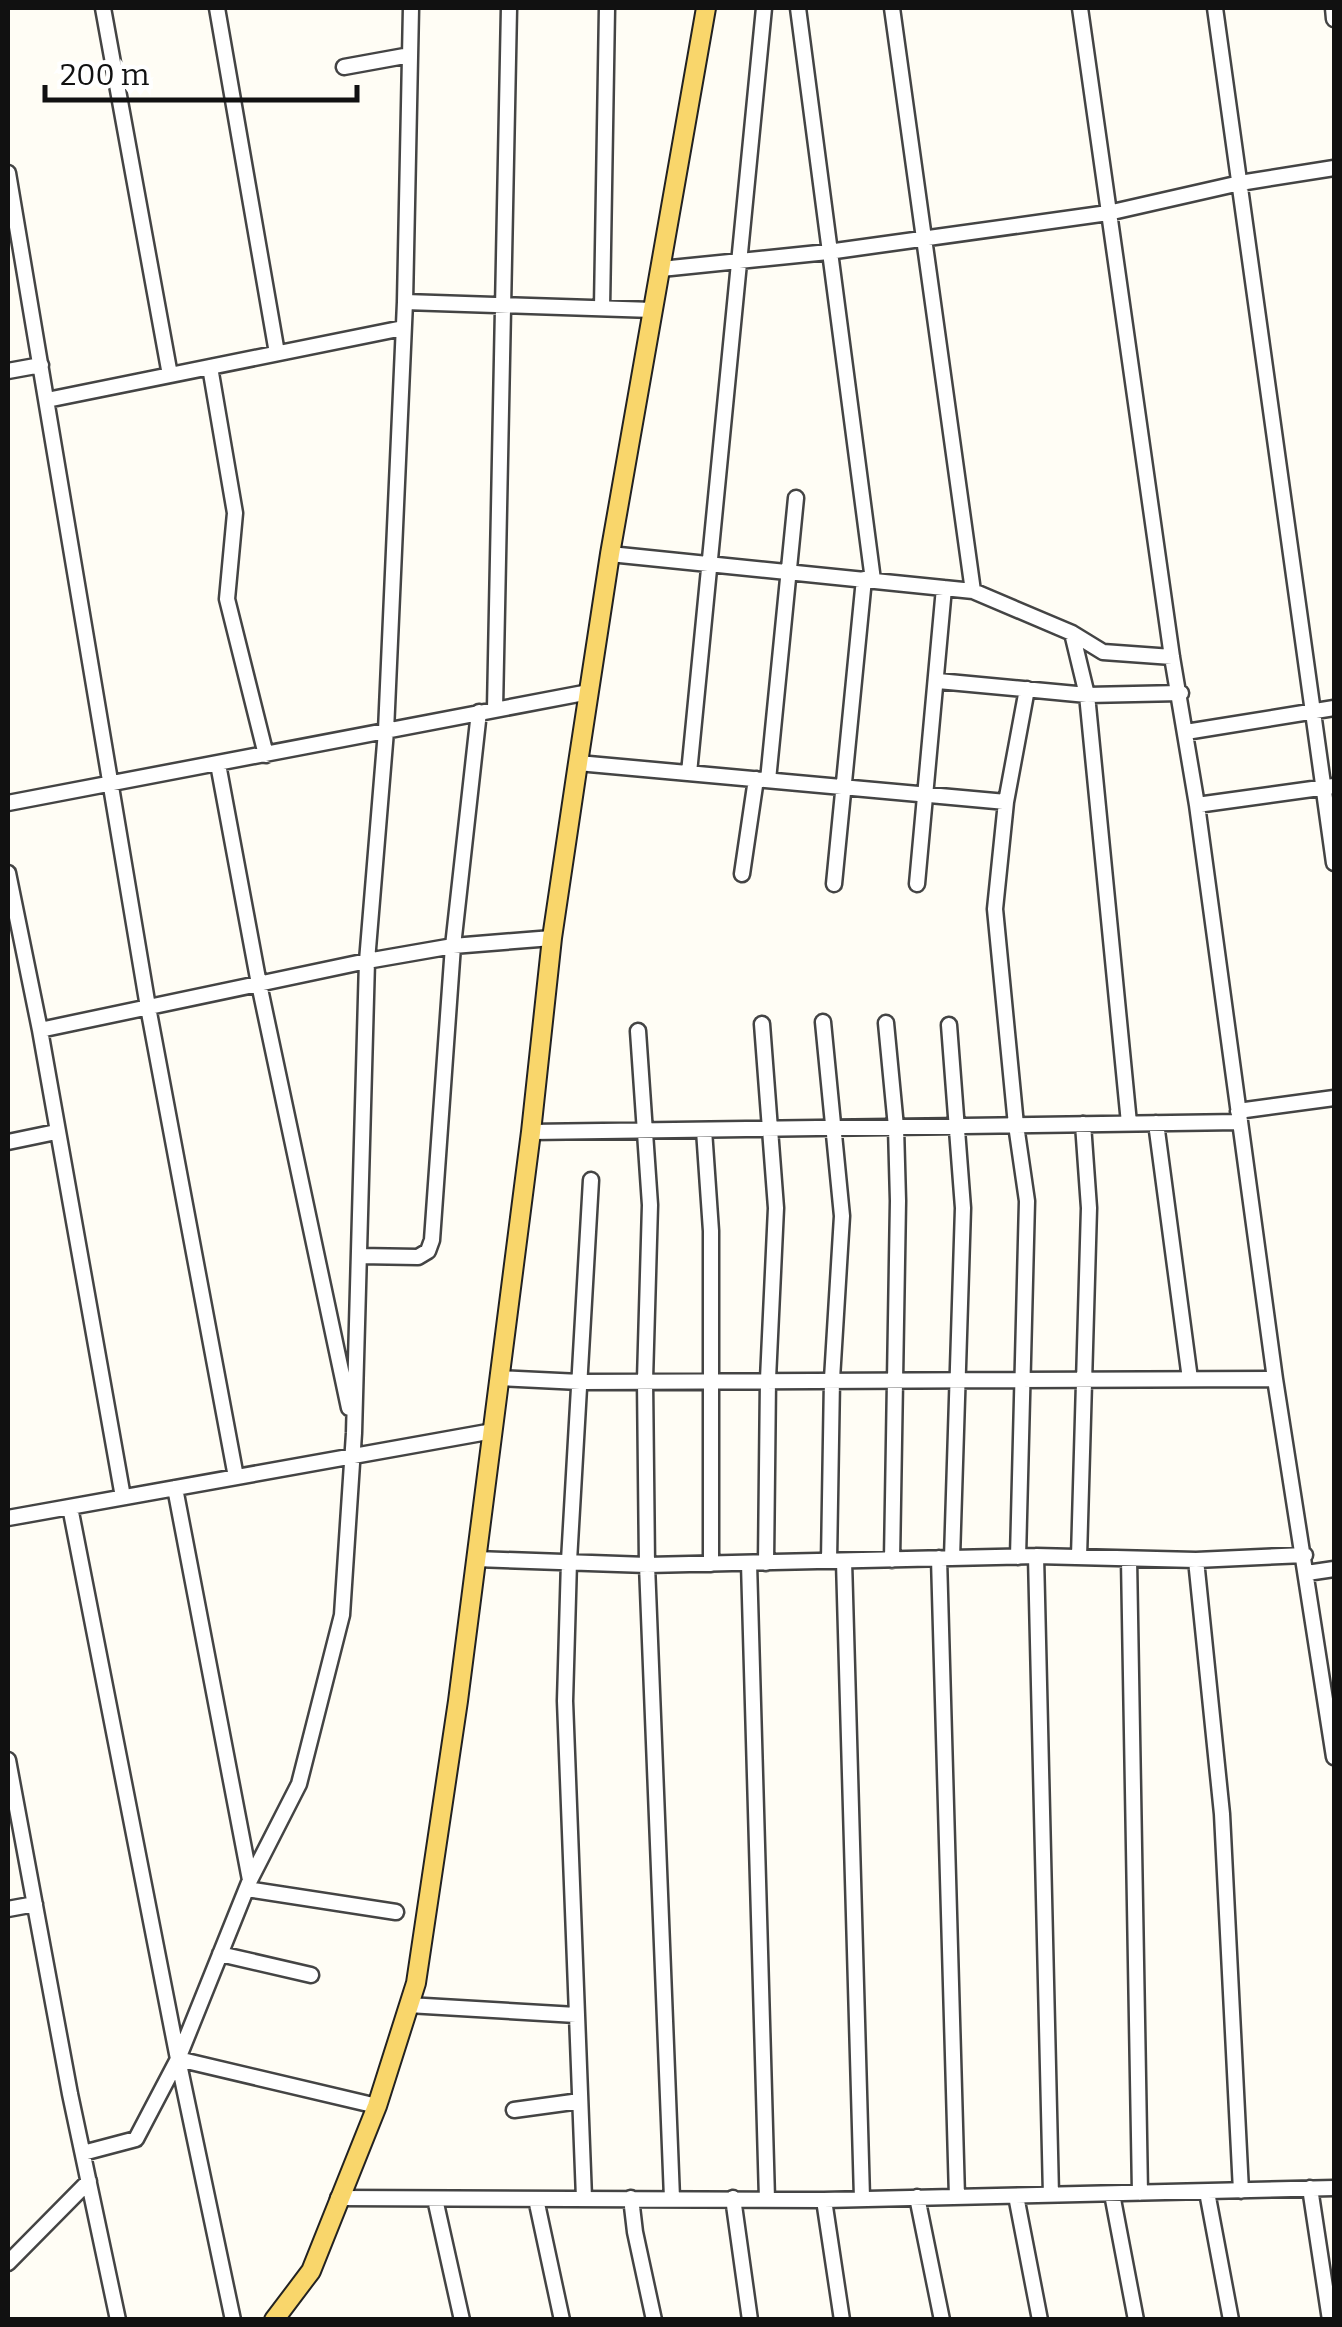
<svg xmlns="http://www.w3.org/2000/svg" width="1342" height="2327" font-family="Bitter,serif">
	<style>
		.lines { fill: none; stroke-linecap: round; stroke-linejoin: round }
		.minor-casing { stroke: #444; stroke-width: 19 }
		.major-casing { stroke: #222; stroke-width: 22 }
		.minor { stroke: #fff; stroke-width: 14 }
		.major { stroke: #f9d66b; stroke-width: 18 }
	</style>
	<rect width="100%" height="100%" fill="#fffdf5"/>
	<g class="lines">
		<defs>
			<path id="minor" d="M103,8l67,367
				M217,8l60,345
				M798,8l75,572
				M892,8l81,583
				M1080,8l92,649 25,148 78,574 59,378
				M1215,8l119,855
				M1333,8l1,11
				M344,67l66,-12
				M8,173l140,834 88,470
				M661,269l167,-17 280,-39 132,-30 94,-15
				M405,302l248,8
				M602,308l5,-300
				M210,367l25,146 -8,86 39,156
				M8,371l33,-6
				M47,400l356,-72
				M610,554l363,37 99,42 31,19 69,5
				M1072,633l15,62 42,428
				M938,681l149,14 94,-2
				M495,709l14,-701
				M1186,732l148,-24
				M578,763l428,39
				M218,764l41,220 90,424
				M689,773l75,-765
				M768,780l28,-282
				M8,803l581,-111
				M1197,805l137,-19
				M8,873l32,157 83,467
				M742,874l14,-95
				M834,884l30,-305
				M917,884l27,-296
				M823,1022l19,194 -10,163 -3,182
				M886,1023l10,104 2,74 -6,359
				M762,1024l14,184 -8,171 -2,184
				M949,1025l14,183 -11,350
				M40,1030l327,-69 86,-15 99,-8
				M638,1031l12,174 -5,175 2,185 25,633
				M1238,1111l96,-13
				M1156,1123l34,256
				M704,1130l7,101v333
				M531,1132l709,-10
				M8,1142l48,-10
				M359,1256l59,1 10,-6 4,-11 21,-294 26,-234
				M499,1378l81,4 695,-3
				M175,1488l75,392
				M70,1507l108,552 55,261
				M8,1518l485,-87
				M1036,1556l15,639
				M1018,1557l9,-356 -11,-76 -21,-216 11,-107 21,-113
				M1079,1557l10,-349 -6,-84
				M939,1558l18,639
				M476,1559l171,6 389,-9 160,4 109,-5
				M1129,1559l11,634
				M1196,1560l26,254 19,377
				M844,1561l18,637
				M749,1563l18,636
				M1307,1573l27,-4
				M8,1760l62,334 48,226
				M247,1889l149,23
				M8,1909l27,-5
				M220,1954l91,21
				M408,2005l168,10
				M178,2059l199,47
				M514,2110l66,-9
				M83,2153l53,-14 42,-80 72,-179 49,-96 43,-169 12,-182 13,-472 19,-230 19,-429 6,-294
				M1310,2188l20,132
				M1207,2192l24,128
				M1112,2194l24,126
				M1016,2196l24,124
				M917,2197l25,123
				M338,2198l486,2 510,-12
				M584,2198l-19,-497 4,-140 22,-381
				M631,2198l4,34 19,88
				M733,2198l17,122
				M435,2199l27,121
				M536,2199l26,121
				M824,2200l18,120
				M8,2263l81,-82"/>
			<path id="major" d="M274,2320l37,-49 66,-165 39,-123 42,-282 73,-569 21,-194 26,-175 32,-209 96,-546"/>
		</defs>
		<use href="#minor" class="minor-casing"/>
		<use href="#major" class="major-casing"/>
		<use href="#minor" class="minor"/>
		<use href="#major" class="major"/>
	</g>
	<rect width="1342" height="2327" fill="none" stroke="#111111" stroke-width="20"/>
	<path d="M45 85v15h312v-15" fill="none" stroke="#111111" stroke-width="5"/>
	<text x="60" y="85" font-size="30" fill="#111111" stroke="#ffffff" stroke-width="8" paint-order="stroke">200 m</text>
</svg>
